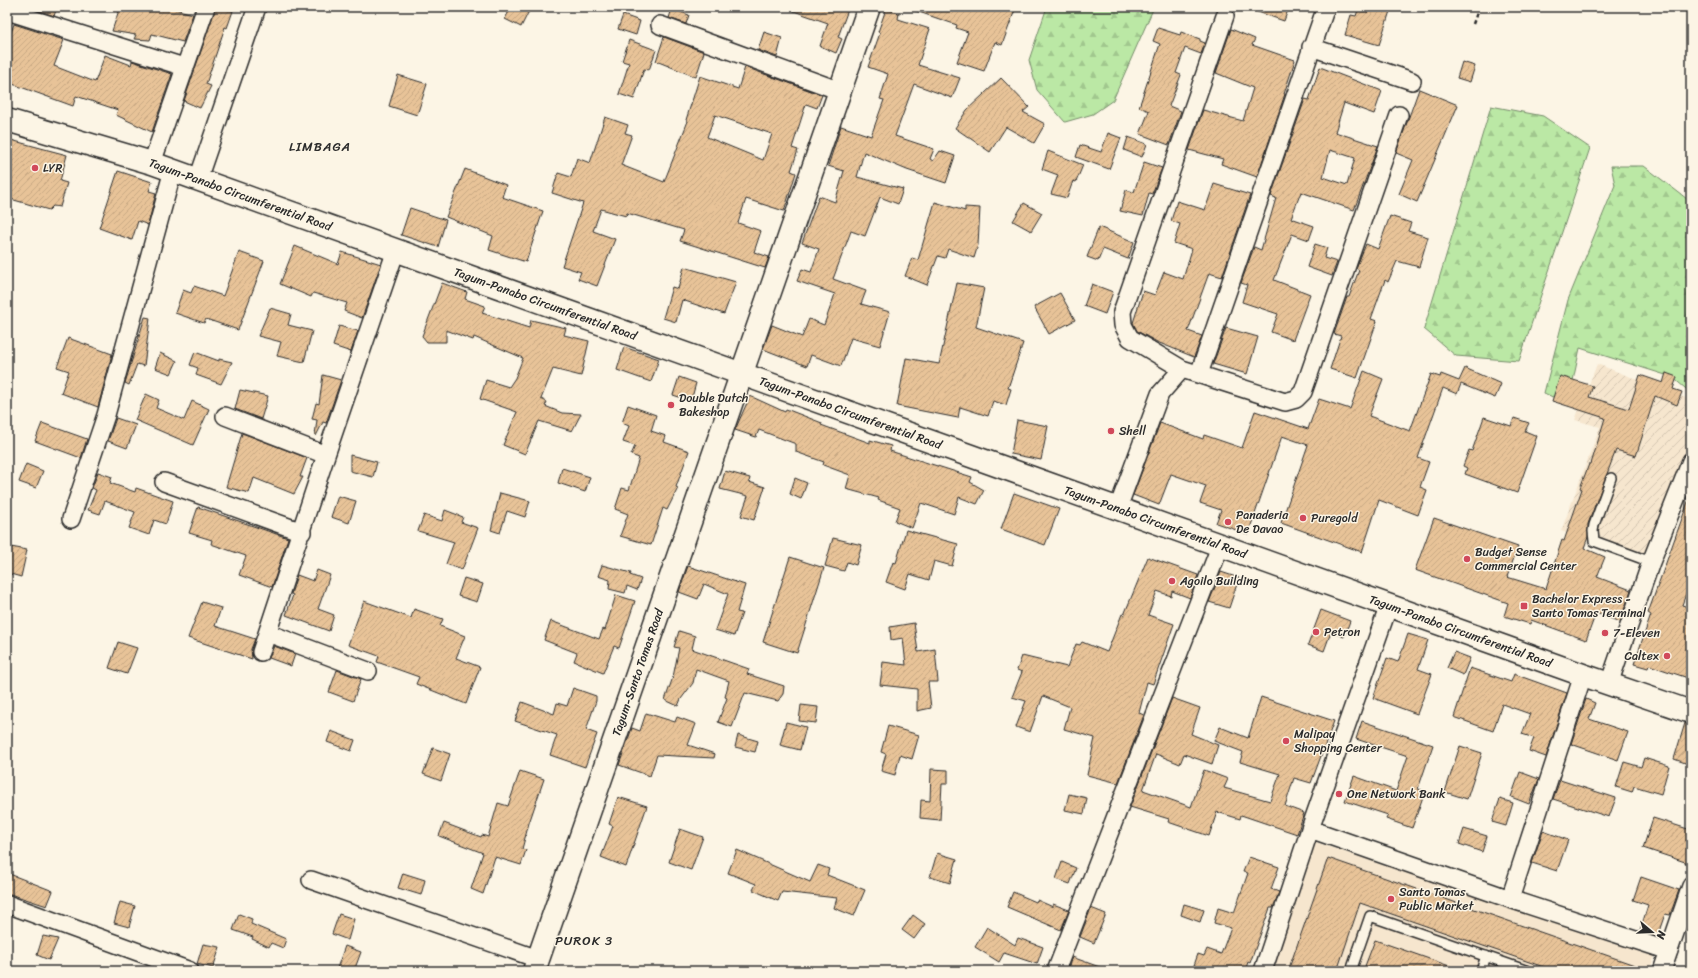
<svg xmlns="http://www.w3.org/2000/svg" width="1698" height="978" font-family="Sriracha,sans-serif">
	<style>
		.built { fill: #f6e6ce }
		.industrial { fill: url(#industrial-furrows) }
		.forest { fill: url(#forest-firs); stroke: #738a68 }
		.building { fill: url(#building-hatch); stroke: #2b2b2b; fill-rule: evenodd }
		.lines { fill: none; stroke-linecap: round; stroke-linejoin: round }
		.lane-casing { stroke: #2b2b2b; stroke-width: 12 }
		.street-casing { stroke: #2b2b2b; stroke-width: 20 }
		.secondary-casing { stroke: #2b2b2b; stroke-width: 25 }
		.primary-casing { stroke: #2b2b2b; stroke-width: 25 }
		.path { stroke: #2b2b2b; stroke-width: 2.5; stroke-dasharray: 4 3; stroke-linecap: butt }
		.lane { stroke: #fcf5e5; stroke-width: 9 }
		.street { stroke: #fcf5e5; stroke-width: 17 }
		.secondary { stroke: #fcf5e5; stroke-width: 22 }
		.primary { stroke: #fcf5e5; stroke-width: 22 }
		.poi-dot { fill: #d1495b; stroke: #fcf5e5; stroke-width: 1.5 }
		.labels { text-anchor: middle; stroke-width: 3; stroke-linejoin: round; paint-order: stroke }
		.poi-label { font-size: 12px; fill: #2b2b2b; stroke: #fcf5e5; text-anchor: start }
		.street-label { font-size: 12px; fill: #2b2b2b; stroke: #fcf5e5 }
		.neighbourhood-label { font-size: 13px; letter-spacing: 1px; fill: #2b2b2b; stroke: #fcf5e5 }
	</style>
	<defs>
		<pattern id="industrial-furrows" width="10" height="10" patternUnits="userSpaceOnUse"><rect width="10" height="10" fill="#f6e6ce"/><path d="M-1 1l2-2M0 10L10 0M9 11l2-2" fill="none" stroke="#d3c5b1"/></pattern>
		<pattern id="forest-firs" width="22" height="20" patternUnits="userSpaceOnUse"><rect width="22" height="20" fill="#bbe8a5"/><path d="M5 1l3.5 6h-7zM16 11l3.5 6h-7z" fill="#a1c78e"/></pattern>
		<pattern id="building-hatch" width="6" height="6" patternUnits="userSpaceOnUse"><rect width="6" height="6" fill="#e8c398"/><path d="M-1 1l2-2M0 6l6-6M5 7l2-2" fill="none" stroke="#c7a883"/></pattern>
	</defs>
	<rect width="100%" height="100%" fill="#fcf5e5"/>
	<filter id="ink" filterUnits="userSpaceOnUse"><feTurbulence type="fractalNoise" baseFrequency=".025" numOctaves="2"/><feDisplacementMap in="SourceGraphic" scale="8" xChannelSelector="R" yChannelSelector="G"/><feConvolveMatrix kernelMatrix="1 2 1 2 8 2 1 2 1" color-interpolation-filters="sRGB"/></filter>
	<g filter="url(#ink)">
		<path class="built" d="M1315,842l340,114 -6,15h-376z"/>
		<path class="industrial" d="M1597,364l94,36v37l-46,123 -84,-29 39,-104 -25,-7z"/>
		<path class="forest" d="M1047,7h107l-41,93 -20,14 -28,8 -28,-32 -8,-30z
			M1491,106l52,10 47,32 -71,213 -63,-5 -32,-27z
			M1611,166h33l47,36v191l-19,-16 -92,-29 -12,56 -24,-11 24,-93 47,-115z"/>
		<path class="building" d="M28,7h29l-3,9z
			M120,7h48l25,7 -10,28 -31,-8 -2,6 -16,-1 2,-4 -24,-4z
			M216,7l17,4 -6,17 -2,-1 -19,57 5,2 -11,22 -16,-7z
			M511,7h11l7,4 -8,16 -16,-8z
			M789,7h60l-11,30 4,2 -6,14 -16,-7 8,-23 -40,-14z
			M910,7h106l-14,38 -7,-3 -11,29 -27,-9 11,-30 -12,-4 1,-3 -47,-16z
			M1249,7h40l-5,14 -35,-12z
			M1369,7l21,4 -11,34 -34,-10 6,-20 5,1 2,-6 10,2z
			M672,9l17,6 -3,9 -17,-6z
			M886,9l13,4 -1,6 32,10 -12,36 42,13 -8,20 -38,-14 -19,52 39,13 -4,10 3,2 7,-10 15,5 -9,27 -39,-13 -43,-18 -7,25 46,12 -5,15 -18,-7 -15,39 -14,-5 -18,48 33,12 -5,13 29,8 -10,34 -29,-8 -10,28 -30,-11 -4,11 -44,-17 9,-24 30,12 7,-18 15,6 11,-31 -38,-13 5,-12 9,3 8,-23 -17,-6 17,-47 16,6 9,-31 -16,-5 13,-40 30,10 13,-36 -4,-1 8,-25 -20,-7 12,-34 -2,-1z
			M623,15l17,6 -4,14 -18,-6z
			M14,24l50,16 -10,26 41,16 10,-27 26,10 1,-4 40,13 -20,58 -36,-17 2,-5 -42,-14 -3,10 -66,-24v-39z
			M1158,28l22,7 1,-3 19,7v2l5,2 -4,11 -16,-6 -9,25 5,2 -12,31 12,5 -12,34 -29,-11 9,-23 -10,-4 21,-63 -7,-3z
			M1231,29l24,10 -3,6 43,15 -11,34h1l-28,83 -36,-13 2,-5 -34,-9 14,-40 40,11 10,-33 -37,-15z
			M764,32l18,6 -5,19 -19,-7z
			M664,37l40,15 -8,25 -40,-16z
			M629,40l27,10 -7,20 -5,-1 -10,30 -15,-5 10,-31 -7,-2z
			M1462,62l13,4 -5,16 -13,-4z
			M745,67l77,28 -5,13 -11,-4 -14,44 6,2 -7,21 5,2 -12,38 -38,-12 -8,24 23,8 -7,21 15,5 -4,11 -85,-27 4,-11 -57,-17 -1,3 -25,-7 -8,22 22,8 -18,47 -19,-7 3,-7 -19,-6 21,-63 -31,-10 6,-20 13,4 6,-19 13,5 15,-46 23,8 -3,8 7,2 -11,30 43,17 24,-61 -2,-1 14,-44 38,13zM715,115l57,19 -9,26 -56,-23z
			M1320,67l62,24 -8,23 -30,-11 -9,29 43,14 -24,64 -53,-18 -10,26 23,8 -5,14 -17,-6 -18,46 36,14 -17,46 -22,-8 7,-18 -36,-12 5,-17 -6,-2 13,-36 7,3 15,-52 -5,-2 34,-97 4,1zM1330,150l25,8 -8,27 -24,-8z
			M398,75l29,9 -10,31 -28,-9z
			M1001,78l28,29 -6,5 22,12 -11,19 -28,-16 -16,25 -35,-24 12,-18z
			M1419,89l39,16 -41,97 -18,-8 14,-34 -17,-7z
			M1108,133l13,5 -12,31 -33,-12 4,-12 21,7z
			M1128,137l19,7 -5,13 -18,-7z
			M7,139l60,16 -7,26 7,2 -7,24 -7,-1 -4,4 -42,-12z
			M1048,151l35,14 -7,17 -3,-1 -6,17 -16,-4 7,-19 -16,-6z
			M1144,162l18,6 -10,26 -3,-1 -6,23 -23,-5 6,-21 8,2z
			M465,169l41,16 -4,12 41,14 -17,51 -37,-12 4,-14 -47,-19z
			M118,171l34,11 -3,9 7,2 -8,32 -10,-4 -6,19 -33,-12z
			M1214,184l36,11 -28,82 -13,-4 -21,58 14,5 -8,21 -37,-15 -20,-11 -4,-8 10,-32 12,4 9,-23 19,7 9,-30 -18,-6 6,-19 -9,-3 6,-20 28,9z
			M935,202l30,9v-4l15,1 -2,37 -4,13 -26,-9 -3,9 -7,-2 -11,29 -22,-9 7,-18 6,2z
			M1024,203l18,10 -11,18 -18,-10z
			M410,208l36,12 -8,27 -37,-12z
			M1390,216l21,7 -3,8 20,6 -9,30 -22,-6 -9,21 -3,-2 -14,39 6,2 -20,57 -27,-9 11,-33 -7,-2 13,-37h2l10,-27 -3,-2 10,-24 12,5z
			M1099,227l35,15 -6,17 -25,-10 -5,12 -11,-4z
			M1315,244l12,4 -3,10 13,4 -5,14 -25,-9z
			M295,246l43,18 4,-12 39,12 -19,54 -18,-7 3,-8 -34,-10 -2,4 -31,-13z
			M239,252l25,9 -26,69 -32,-11 -2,4 -29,-10 8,-23 8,3 3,-7 29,10z
			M684,267l52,15 -12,32 -42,-14 -6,22 -13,-4 9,-31 6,2z
			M442,283l25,9 -2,7 20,7 -3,7 47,15 2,-8 35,8 -2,7 25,6 -8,35 -28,-7 -12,30 6,3 -2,4 17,7 19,1 -9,17 -33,-10 -14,33 -22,-9 14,-33 -37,-13 6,-19 23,7 6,-9 8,-20 -49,-21 -1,3 -27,-10v12h-19l-5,-6z
			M957,283l27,5 -8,39 47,16 -15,45 3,1 -5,16 -13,-4 -5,15 -28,-9 -2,11 -61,-12 9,-48 33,6z
			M1092,284l21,8 -8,22 -21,-8z
			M1060,293l15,27 -26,14 -15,-27z
			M270,308l21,6 -3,11 24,6 -8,31 -27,-6 4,-14 -23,-6z
			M145,317l5,1 -6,48 -7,-2 -8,21 -4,-2z
			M339,326l19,5 -7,21 -18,-6z
			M1226,328l32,9 -11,37 -34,-10z
			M68,338l44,16 -14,53 -37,-14 8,-22 -12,-4z
			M624,347l35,12 -8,23 -34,-12z
			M195,352l24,9v-2l13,3 -11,22 -25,-9 2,-7 -8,-3z
			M160,353l17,8 -6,13 -16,-6z
			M1465,368l36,16 -6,14 -34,-14 -4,10 -14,-6 -25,70 11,4 -9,25 7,3 -9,25 -39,-15 -17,52 -81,-29 27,-78 -26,-9 -34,98 -32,-11 5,-13 -21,-7 6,-17 -35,-12 -12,31 -26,-10 27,-72 43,16 1,-4 38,13 13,-37 53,18 11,-30 31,10 14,-38 19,8 -14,37 41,15 21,-57 9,3 1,-3 18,7z
			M1666,373l11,4 -4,12 9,3 -5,13 -22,-9 -19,60 -20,-6 -28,74v13l-4,11 21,9 -8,20 34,13 -11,32 -24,-9 -10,27 -55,-20 -1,4 -26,-8 4,-13 -93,-33 19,-52 84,29 -11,30 39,12 16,-49 2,1 18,-52 -2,-1 9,-24h2l14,-46 -53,-17 8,-25 33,10 -4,11 40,12 11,-34 23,8z
			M323,375l18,5 -15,43 -3,-1 -7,14 -1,-1 2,-15 -5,-1 4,-16 3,1z
			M679,377l17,6 -5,18 -18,-6z
			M240,390l28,6 -7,23 -26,-10z
			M146,394l13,6 -3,8 28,12 8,-19 17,8 -16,36 -58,-25z
			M750,396l35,16 1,-3 36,14 -1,2 49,18v-3l21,6 -1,5 82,26 -2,5 14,8 -7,14 -18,-7 -5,17 -33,-11 -9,25 -17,-7 5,-13 -22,-8 1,-2 -33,-9 4,-14 -27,-10 1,-3 -28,-10v-8l-37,-14 -3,7 -21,-7z
			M628,405l28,10 -5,16 15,5 -2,6 25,9 -13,36 2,1 -11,22 -4,-2 -12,37 -31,-9 8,-22 -13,-5 7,-21 7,2 10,-32 -8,-3 4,-9 -12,-4 6,-16 -7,-3z
			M1484,417l27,9 3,-8 15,5 -4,8 12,5 -20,57 -52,-19 2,-6 -4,-2 6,-16 3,1z
			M116,418l20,7 -9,23 -19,-7z
			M1017,420l31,6 -7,34 -30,-6z
			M42,423l45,16 -6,19 -46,-17z
			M242,433l65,25 -7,19h3l-9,17 -40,-16 -5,15 -23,-6z
			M350,455l27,7 -4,15 -23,-6z
			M26,464l17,7 -7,17 -17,-6z
			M562,468l28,9 -5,15 -27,-9z
			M725,471l25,7 -1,4 16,5 -11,33 -13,-4 7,-20 -28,-7z
			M98,472l14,5 -2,6 25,9 1,-4 37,13 -7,23 -12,-4 -5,15 -20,-7 6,-16 -30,-11 -5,13 -12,-4 8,-20 -4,-2z
			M795,478l12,5 -6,16 -11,-5z
			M500,493l30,8 -5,16 -18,-6 -7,22 -9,-3z
			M1014,493l45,16 -14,36 -44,-16z
			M338,496l18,5 -7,22 -18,-6z
			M1689,499h2v81l-9,25 9,3v71l-42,-14 -1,3 -14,-4 17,-49 -3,-2z
			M198,507l90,31 -16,49 -33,-12 7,-19 -35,-12 1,-4 -23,-7z
			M445,510l18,7 -2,5 17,6 -16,42 -16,-6 8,-22 -36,-11 6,-16 18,6z
			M906,530l52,14 -6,22 -18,-5 -5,19 -19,-6 -5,15 -19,-7 7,-20 3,1z
			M833,538l29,7 -6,20 -9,-3 -3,9 -19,-5z
			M11,547l16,3 -6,27 -14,-4v-11z
			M790,557l34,11 -27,85 -34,-11z
			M1148,557l50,18 -8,23 -18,-7 -1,5 -14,-5 -9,24 26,9 -21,60 -6,-2 -8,31 5,2 -26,68 -31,-8 8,-37 -31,-9 6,-22 -27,-11 -13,36 -14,-5 10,-26 -14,-4 10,-25 -5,-2 5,-14 45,11 9,-23 4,1 2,-3 25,10 15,-38 2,1z
			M602,565l29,8 -1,2 11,4 -4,11 -10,-4 -2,7 -16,-4 1,-9 -12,-4z
			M688,566l57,19 -8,27 5,1 -8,23 -19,-6 13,-36 -24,-10 -6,15 -19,-7z
			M317,570l13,5 -12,34 16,6 -5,16 -43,-16 7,-20 -2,-1 6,-19 16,6z
			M1221,572l18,6 -10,30 -20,-6z
			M464,578l19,6 -6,18 -19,-6z
			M616,595l19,6 -16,47 -5,-2 -11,27 -29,-12 3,-8 -33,-13 7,-19 48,18 4,-10 2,1z
			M364,601l47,17 3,-9 29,10 -3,7 25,10 -9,22 24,9 -14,37 -50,-20 3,-7 -42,-15 2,-6 -31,-11z
			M202,602l19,6 -6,18 40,13 -4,10 1,10 -64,-21z
			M1321,610l29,11 -6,16 -13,-5 -7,19 -16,-6z
			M914,623l4,29 17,-3 3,33h-10l3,26 -14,3v-22l-37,-4 3,-23 23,3 -3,-27 -12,2 -1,-13z
			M679,631l16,5 -3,13 57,20 -2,5 37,12 -1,8 -5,7 -33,-8 -13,34 -14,-5 9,-24 -2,-1 4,-16 -33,-12 -3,14 -12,16 -3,7 -13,-6 8,-23 6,-29 -5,-1z
			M1408,634l20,6 -10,29 14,5 -15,40 -44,-16 14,-40 11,4z
			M118,642l19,6 -10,26 -18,-6z
			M274,646l21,8 -4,12 -22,-8z
			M1454,652l16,6 -7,17 -16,-7z
			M1470,668l41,14 3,-8 53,19 -21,64 -17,-6 5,-13 -12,-4 8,-20 -28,-10 -9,27 -39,-14z
			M337,670l24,9 -8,22 -24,-9z
			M573,688l23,8v5l-10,29 11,4 -12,33 -35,-12 7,-20 -42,-14 7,-19 32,12 3,-11 10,3z
			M1261,697l73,24 -23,62 -17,-5 -9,28 19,7 -7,21 -56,-19 -1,4 -23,-7 -8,24 -41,-14 1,-3 -39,-12 42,-109 28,10 -9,26 27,11 -6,19 -28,-10 -4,10 -24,-10 -13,36 48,17 13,-37 24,9 -4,9 46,13 10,-27 -40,-12 3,-10 -29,-11 6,-14 28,11z
			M1586,699l9,4 -6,16 39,13 -10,28 -47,-16z
			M801,705l17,2 -2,16 -17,-2z
			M646,713l29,9 2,-5 19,7 -8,21 27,9 -1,4 -57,-3 -7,21 -31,-11 13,-37 8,3z
			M1362,721l71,24 -15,44 7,2 -13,37 -26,-9 2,-4 -43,-14 9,-25 42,15 12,-35 -52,-17z
			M786,722l20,5 -6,23 -20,-5z
			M1685,723l6,1v41l-17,-6z
			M888,726l31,9 -7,24 -12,-4 -5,20 -14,-4 5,-17 -5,-2z
			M331,731l24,9 -4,11 -24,-9z
			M738,735l20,6 -3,11 -20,-5z
			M1460,746l22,7 -15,46 -22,-7z
			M433,748l17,6 -9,27 -18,-7z
			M1644,758l25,8 -8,28 -27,-8 -2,6 -16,-5 8,-25 17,5z
			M931,769l17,1v14h-6l-2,36 -20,-2 1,-18 9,1z
			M520,771l24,8 -15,44 -7,26 4,1 -5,15 -26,-8 -12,37 -12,-5 12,-36 -44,-17 5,-13 37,14 1,-2 6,2 10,-34 10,3z
			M1520,772l19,7 -10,25 -18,-7z
			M1560,780l56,18 -7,19 -56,-18z
			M1069,794l18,4 -3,16 -19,-4z
			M618,797l29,9 -21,61 -25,-10 12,-31 -4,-2z
			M1500,799l13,4 -7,23 -14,-4z
			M1653,818l38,12v24l-3,9 -45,-15z
			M680,829l23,8 -12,33 -22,-8z
			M1464,829l23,7 -5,16 -23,-8z
			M1543,831l25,9 -11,31 -25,-8z
			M737,850l73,32 8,-17 11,4 -2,6 38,15 -11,26 -20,-8 3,-10 -55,-6 -4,9 -25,-11 3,-6 -28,-11z
			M937,853l20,6 -7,24 -20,-6z
			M1249,857l30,10 -8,22 8,3 -6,16h-3l-20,55 -2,-1 -3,9h-53l6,-17 6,2 3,-7 14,5 10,-26 -17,-5 4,-15 16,5 14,-40 -5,-1z
			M1328,858l318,111 -1,2h-90l-195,-68 -23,68h-49z
			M1062,862l14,6 -6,16 -14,-5z
			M7,873l46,18 -6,15 -40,-13z
			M403,873l22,7 -4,15 -23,-7z
			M1641,877l38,13 -9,25 -5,-1 -8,23 -17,-6 8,-26 -15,-5z
			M1013,892l23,10 1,-2 16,7v-3l16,6 -8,20 -54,-23z
			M120,902l15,4 -6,21 -15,-4z
			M1184,904l20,6 -4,12 -19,-7z
			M1091,908l15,6 -12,29 -14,-6z
			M239,914l13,5 -1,5 35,15 -3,9 -12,-5 -2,4 -17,-8 1,-2 -20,-7z
			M339,914l15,5 -6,21 -16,-6z
			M913,915l12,9 -11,15 -12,-9z
			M987,927l28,18 3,-7 25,9 -6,17 -33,-11 -5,9 -24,-15z
			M43,936l15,3 -9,21 -12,-5z
			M1375,940l83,29v2h-79l-14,-5z
			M203,944l17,3 -7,21 -16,-4z
			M345,946l16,6 -7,19h-18z
			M1072,957l33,12v2h-38z"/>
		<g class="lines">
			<defs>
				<path id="lane" d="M1611,478l-17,47 -1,6 1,10 57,21
					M1351,971l19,-55 158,55
					M1481,971l5,-15"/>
				<path id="street" d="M7,11l177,56
					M660,25l180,66
					M1311,47l101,34
					M152,163l54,-156
					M198,179l59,-172
					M1182,369l-52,-31 -7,-13 -1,-13 103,-296
					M1199,374l127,-367
					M225,416l101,39
					M164,482l138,50
					M1118,508l42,-114 22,-25 103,33 11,-3 7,-7 96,-277
					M71,519l35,-104 67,-245
					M268,633l100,38
					M261,652l65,-197 70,-205
					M1609,684l42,-122 40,-101
					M1310,829l200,70 159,52
					M311,880l227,79
					M1510,899l73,-224
					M7,904l183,67
					M1056,971l165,-427
					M1263,971l47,-142 79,-224
					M1662,971l29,-85"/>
				<g id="secondary">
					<path id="s1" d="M534,971l335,-964"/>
				</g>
				<g id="primary">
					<path id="s2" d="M7,120l145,43 1431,512 108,37"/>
				</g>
			</defs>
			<use href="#lane" class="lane-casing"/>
			<use href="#street" class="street-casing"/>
			<use href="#secondary" class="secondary-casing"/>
			<use href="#primary" class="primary-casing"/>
			<path class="path" d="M1473,24l6,-17"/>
			<use href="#lane" class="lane"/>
			<use href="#street" class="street"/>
			<use href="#secondary" class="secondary"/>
			<use href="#primary" class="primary"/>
		</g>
	</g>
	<g class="poi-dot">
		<circle cx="35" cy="168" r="4"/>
		<circle cx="671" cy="405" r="4"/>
		<circle cx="1111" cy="431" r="4"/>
		<circle cx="1303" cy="518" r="4"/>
		<circle cx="1228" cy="522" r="4"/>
		<circle cx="1467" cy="559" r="4"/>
		<circle cx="1172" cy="581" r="4"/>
		<rect x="1520" y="602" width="8" height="8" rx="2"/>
		<circle cx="1316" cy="632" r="4"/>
		<circle cx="1605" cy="633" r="4"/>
		<circle cx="1667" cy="656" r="4"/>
		<circle cx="1286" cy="741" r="4"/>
		<circle cx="1339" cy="794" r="4"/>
		<circle cx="1391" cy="899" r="4"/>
	</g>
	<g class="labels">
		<g class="poi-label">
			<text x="43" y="172">LYR</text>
			<text x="679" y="402">Double Dutch<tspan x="679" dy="14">Bakeshop</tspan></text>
			<text x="1119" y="435">Shell</text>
			<text x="1236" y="519">Panaderia<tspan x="1236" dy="14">De Davao</tspan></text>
			<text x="1311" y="522">Puregold</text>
			<text x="1475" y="556">Budget Sense<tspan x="1475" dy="14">Commercial Center</tspan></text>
			<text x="1180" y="585">Agoilo Building</text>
			<text x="1532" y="603">Bachelor Express -<tspan x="1532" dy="14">Santo Tomas Terminal</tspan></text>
			<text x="1324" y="636">Petron</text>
			<text x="1613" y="637">7-Eleven</text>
			<text x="1659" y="660" text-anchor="end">Caltex</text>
			<text x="1294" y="738">Malipay<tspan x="1294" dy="14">Shopping Center</tspan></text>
			<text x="1347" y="798">One Network Bank</text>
			<text x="1399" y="896">Santo Tomas<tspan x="1399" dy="14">Public Market</tspan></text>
		</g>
		<g class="street-label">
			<text dy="4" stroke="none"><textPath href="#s2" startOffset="245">Tagum-Panabo Circumferential Road</textPath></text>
			<text dy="4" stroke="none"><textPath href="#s2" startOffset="569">Tagum-Panabo Circumferential Road</textPath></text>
			<text dy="4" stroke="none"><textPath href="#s2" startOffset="893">Tagum-Panabo Circumferential Road</textPath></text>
			<text dy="4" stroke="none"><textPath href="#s2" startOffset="1217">Tagum-Panabo Circumferential Road</textPath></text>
			<text dy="4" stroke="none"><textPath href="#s2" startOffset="1541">Tagum-Panabo Circumferential Road</textPath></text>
			<text dy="4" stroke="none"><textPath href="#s1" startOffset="316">Tagum-Santo Tomas Road</textPath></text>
		</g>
		<g class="neighbourhood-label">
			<text x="320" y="151">LIMBAGA</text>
			<text x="584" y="945">PUROK 3</text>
		</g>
	</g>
	<rect width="1698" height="978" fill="none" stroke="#fcf5e5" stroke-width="24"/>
	<rect x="12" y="12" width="1674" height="954" fill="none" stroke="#2b2b2b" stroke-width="1.5" filter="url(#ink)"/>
	<g transform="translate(1652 932) rotate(109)" stroke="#fcf5e5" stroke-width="3" paint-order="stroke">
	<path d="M0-3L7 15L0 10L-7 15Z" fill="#2b2b2b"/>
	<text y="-6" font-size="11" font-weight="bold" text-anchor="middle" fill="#2b2b2b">N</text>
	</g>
</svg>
